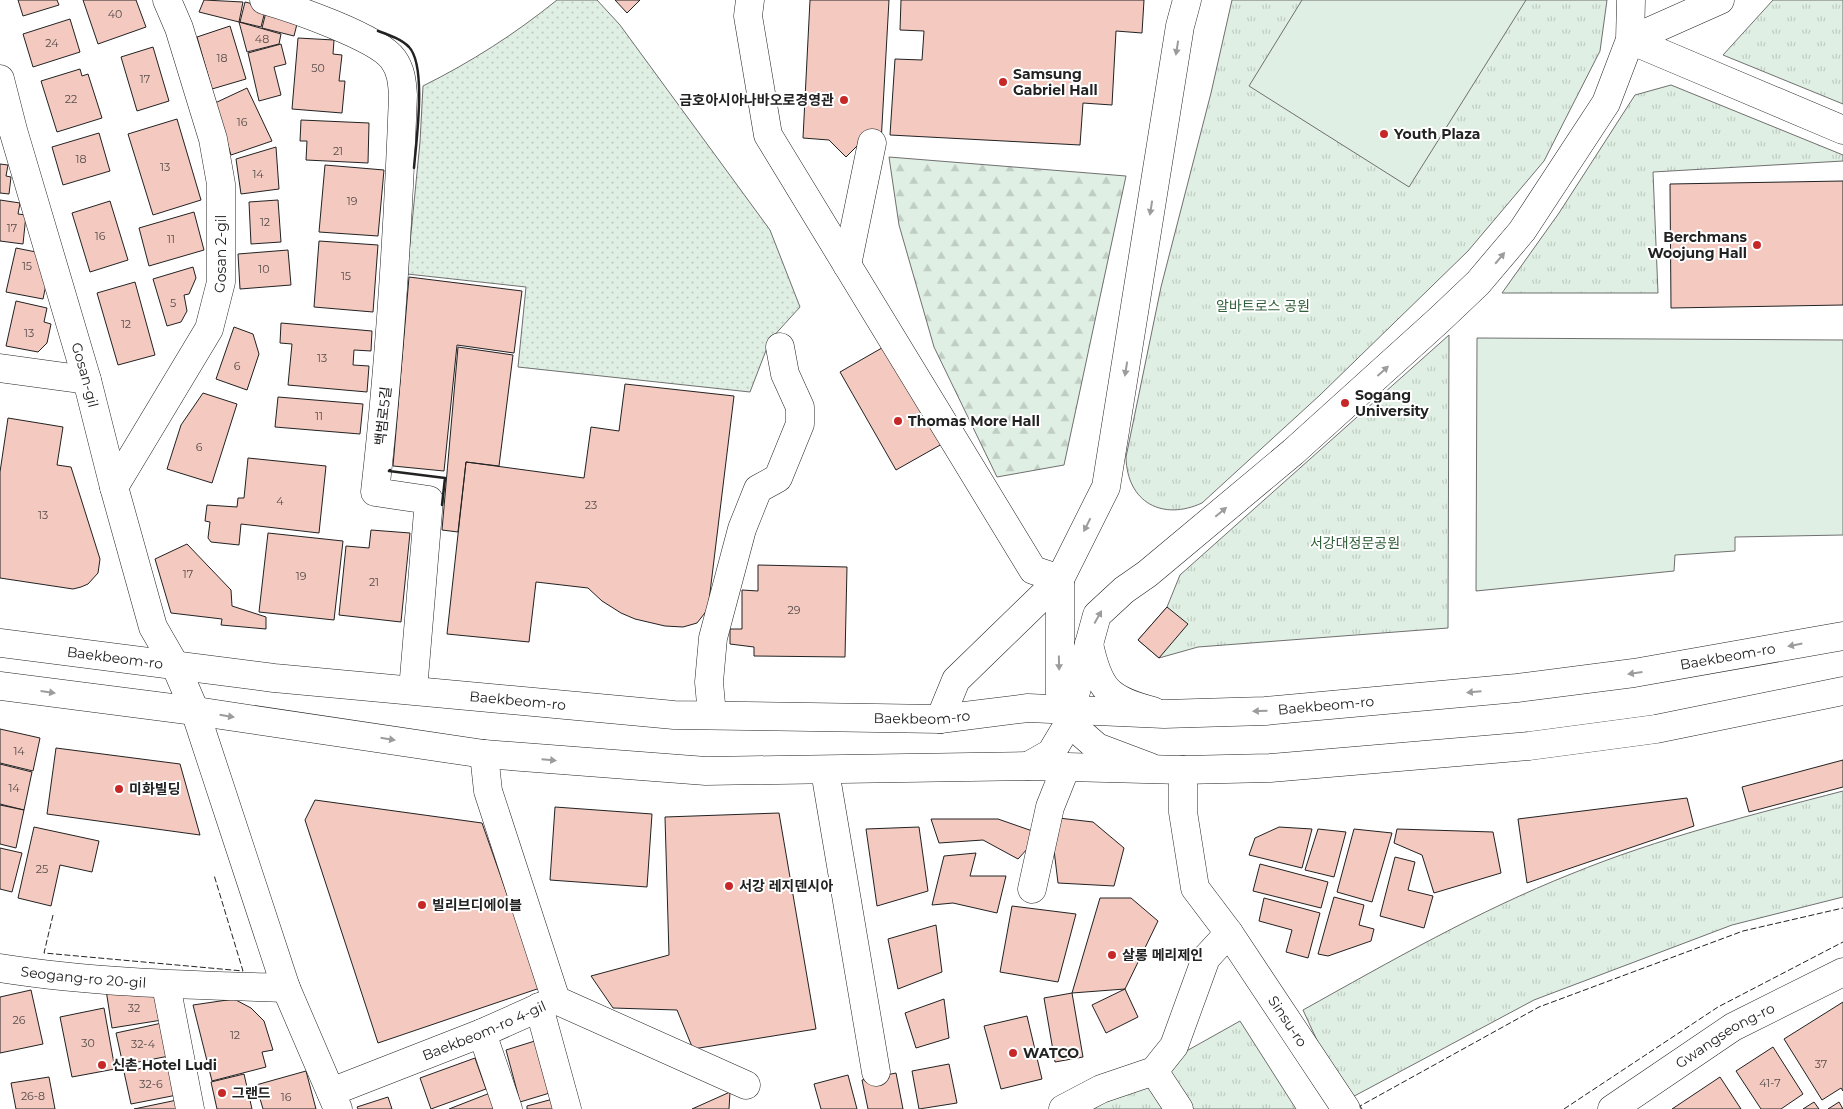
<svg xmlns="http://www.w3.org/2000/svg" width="1843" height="1109" font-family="Montserrat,'Noto Sans KR',sans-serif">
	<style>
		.grass { fill: url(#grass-dots); stroke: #6f6f6f }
		.forest { fill: url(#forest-firs); stroke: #6f6f6f }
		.park { fill: url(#park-tufts); stroke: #6f6f6f }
		.garden { fill: #e0efe3; stroke: #6f6f6f }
		.building { fill: #f3c9c0; stroke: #222 }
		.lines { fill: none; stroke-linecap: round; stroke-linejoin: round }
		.minor-casing { stroke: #222; stroke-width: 29 }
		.major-casing { stroke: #222; stroke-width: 29 }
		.minor { stroke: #fff; stroke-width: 28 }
		.major { stroke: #fff; stroke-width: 28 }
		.fence { stroke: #222; stroke-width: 1; stroke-dasharray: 6 2.5; stroke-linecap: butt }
		.wall { stroke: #222; stroke-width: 2.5 }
		.oneway { fill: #9c9c9c }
		.poi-dot { fill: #c62828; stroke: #fff; stroke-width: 2 }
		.labels { text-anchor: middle; stroke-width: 4; stroke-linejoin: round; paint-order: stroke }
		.number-label { font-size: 11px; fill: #564c4a }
		.poi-label { font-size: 14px; font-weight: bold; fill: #222; stroke: #fff; text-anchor: start }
		.street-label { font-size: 14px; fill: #222; stroke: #fff }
		.park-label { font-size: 14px; fill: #2f5e38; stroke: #fff }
	</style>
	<defs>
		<pattern id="grass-dots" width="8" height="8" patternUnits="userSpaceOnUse" patternTransform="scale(1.25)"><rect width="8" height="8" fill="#e0efe3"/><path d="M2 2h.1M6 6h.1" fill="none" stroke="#c0cdc2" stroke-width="1.8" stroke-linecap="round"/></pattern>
		<pattern id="forest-firs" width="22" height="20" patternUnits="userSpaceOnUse" patternTransform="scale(1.25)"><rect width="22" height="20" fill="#e0efe3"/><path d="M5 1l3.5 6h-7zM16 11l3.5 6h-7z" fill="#c0cdc2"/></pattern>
		<pattern id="park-tufts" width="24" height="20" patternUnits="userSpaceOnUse" patternTransform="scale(1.25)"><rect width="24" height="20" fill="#e0efe3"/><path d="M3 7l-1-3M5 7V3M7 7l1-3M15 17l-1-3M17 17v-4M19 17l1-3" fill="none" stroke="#c0cdc2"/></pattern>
	</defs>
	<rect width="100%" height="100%" fill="#fff"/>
	<path class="grass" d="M557,0h40l23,25 150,205 30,77 -30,33 -20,52 -232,-25 8,-80 -119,-13 13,-132 3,-56c48,-24 92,-52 134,-86z"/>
	<path class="forest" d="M889,157l237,19 -62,289 -67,12 -63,-130 -35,-122z"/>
	<path class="park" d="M1232,0h375l-7,51 -56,110 -76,90 -148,144 -118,108c-39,18 -75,0 -76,-46l35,-170 50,-194z
		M1773,0h70v104l-120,-49z
		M1671,85l172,70v6l-190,11 5,121h-156l57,-80 76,-118z
		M1449,335l-1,293 -250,19 -39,11 -21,-18 29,-33 13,-32z
		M1843,791v106l-111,28 -198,75 -189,101 -42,-91c88,-49 175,-99 268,-136 88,-36 180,-59 272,-83z
		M1240,1021l56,88h-213z"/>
	<path class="garden" d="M1302,0h224l-117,187 -160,-101z
		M1477,338l366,2v195l-108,2v14l-60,4 -1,16 -198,20z"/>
	<path class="building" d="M18,0h39l2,5 -36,11z
		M83,0h53l10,27 -48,17z
		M204,0l39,2 -4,20 -40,-10z
		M615,0h25l-13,13z
		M810,0h79l-8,143 -20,-1 -15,15 -17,-17 -26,-2z
		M901,0h243l-2,33 -26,-2 -4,74 -29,-2 -3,42 -190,-10 5,-76 27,1 2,-29 -24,-1z
		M245,2l21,5 -5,20 -21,-5z
		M267,8l32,8 -5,20 -32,-8z
		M70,19l10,33 -47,15 -10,-33z
		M239,22l42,12 -2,10 -32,8z
		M230,26l16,53 -34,10 -15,-52z
		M298,38l36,2 -1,14 9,1 -3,26h6l-3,32 -50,-4z
		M281,44l5,20 -12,3 7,28 -22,6 -11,-48z
		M153,47l16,54 -32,10 -16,-54z
		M80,69l2,7 6,-2 14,44 -45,14 -16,-51z
		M247,88l25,53 -41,14 -16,-52z
		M177,119l24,81 -48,15 -25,-81z
		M301,120l68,3 -1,40 -62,-3 1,-19h-7z
		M99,133l11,38 -47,14 -11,-38z
		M276,147l3,42 -38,5 -5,-35z
		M0,164l8,1 -2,11 5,1 -2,17 -9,-1z
		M325,165l59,5 -6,66 -59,-4z
		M1843,181v124l-172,3 -1,-124z
		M0,200l20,3 -2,11 8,1 -3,29 -23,-3z
		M278,200l3,42 -30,2 -2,-42z
		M110,201l18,59 -38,12 -18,-59z
		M194,212l10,38 -55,16 -10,-38z
		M319,241l59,4 -5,67 -59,-5z
		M16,248l20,4 11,28 -4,19 -37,-7z
		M288,250l3,35 -51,4 -2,-35z
		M193,267l3,11 -7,16 -5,1 3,16 -6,11 -14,4 -14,-47z
		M409,277l113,14 -8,62 -57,-8 -13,126 -51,-5z
		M135,282l20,73 -37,10 -21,-72z
		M16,301l31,7 -3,14 7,2 -4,19 -9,9 -32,-6z
		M281,323l91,8 -1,20 -17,-1 -1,15 16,1 -2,26 -79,-7 4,-41 -12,-1z
		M234,327l19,7 6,20 -12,36 -31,-11z
		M887,345l55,99 -46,26 -56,-98z
		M458,347l55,8 -14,111 -33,-4 -8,70 -16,-2z
		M625,384l109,12 -26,213 -11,14 -14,4 -18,-1 -30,-7 -14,-6 -19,-12 -14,-13 -52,-6 -7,60 -82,-8 19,-172 118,16 7,-51 28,4z
		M203,393l34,11 -25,79 -45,-14 14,-44z
		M278,397l85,7 -3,30 -85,-7z
		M8,418l55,9 -6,38 14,2 29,92 -2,14 -10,11 -7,3 -8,2 -73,-11v-106z
		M248,458l78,8 -7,67 -78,-9 -2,21 -28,-3 -3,-4 2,-16 -5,-1 2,-16 30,2 1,-9h6z
		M371,530l39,3 -9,89 -62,-7 7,-69 23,2z
		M268,533l75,8 -9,79 -75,-8z
		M187,544l44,46 1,16 34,11v12l-45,-4 1,-6 -51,-6 -16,-54z
		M758,565l89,2 -2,90 -91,-1v-9l-24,-3v-15h12v-39l16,1z
		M1167,607l21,17 -29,34 -21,-18z
		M0,729l40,9 -7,33 -33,-8z
		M56,748l124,16 20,71 -153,-21z
		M1843,760v27l-94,25 -7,-25z
		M0,764l32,8 -8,38 -24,-6z
		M1687,798l7,28 -167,57 -9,-64z
		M315,800l167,23 58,165 -162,55 -73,-223z
		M0,805l24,5 -8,38 -16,-4z
		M555,807l97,7 -5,73 -97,-7z
		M779,813l37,216 -123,20 -16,-39 -64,-2 -22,-32 78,-21 -4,-138z
		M1050,817l43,5 31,26 -10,38 -56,-3z
		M931,819h67l43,15 -23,25 -35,-19 -44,3z
		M34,827l65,14 -7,31 -32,-7 -9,41 -33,-8z
		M919,827l9,64 -51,15 -11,-77z
		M1279,827l33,2 -10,39 -53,-13 6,-17z
		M1318,829l28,3 -12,45 -29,-7z
		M1354,829l38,4 -20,69 -35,-10z
		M1397,829l96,3 8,41 -67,20 -12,-38 -28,-12z
		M0,848l22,5 -10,39 -12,-3z
		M976,853l-6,23h36l-9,37 -44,-10 -21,2 12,-49z
		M1395,857l20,5 -7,28 25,6 -9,32 -44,-12z
		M1260,864l68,18 -7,26 -68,-17z
		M1334,897l30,8 -5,20 15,4 -3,12 -43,15 -10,-2z
		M1100,898h31l27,23 -33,68 -53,4z
		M1264,898l56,15 -12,45 -22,-6 6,-22 -33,-9z
		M1012,906l64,8 -18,68 -58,-10z
		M936,925l6,47 -44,17 -10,-50z
		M1125,989l13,28 -32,16 -14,-28z
		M31,990l12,54 -43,9v-56z
		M106,990l51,6 5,24 -50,8z
		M1072,993l11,64 -28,5 -11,-64z
		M234,999l17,9 13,13 9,29 -11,2 4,15 -54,14 -19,-76z
		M944,999l5,39 -33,10 -11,-35z
		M1843,1002v89l-2,-3 -19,12 -38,-61z
		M104,1008l11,61 -43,8 -12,-60z
		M1027,1016l15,63 -41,10 -17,-63z
		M162,1023l7,33 -46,9 -7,-32z
		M538,1040l15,52 -33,10 -14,-52z
		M1773,1047l30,47 -22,15h-20l-25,-38z
		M475,1058l11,31 -55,20 -11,-31z
		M170,1062l7,33 -46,9 -7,-32z
		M949,1064l8,39 -38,6 -7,-38z
		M306,1071l10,38h-53l-7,-24z
		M896,1073l7,36h-35l-6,-29z
		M244,1074l8,35h-35l-6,-27z
		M848,1075l9,34h-36l-7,-25z
		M49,1077l6,32h-39l-5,-26z
		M1720,1077l21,32h-69z
		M730,1092l-1,17h-37z
		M490,1093l6,16h-47z
		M388,1097l4,12h-34l-1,-2z
		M553,1099l3,10h-29v-3z
		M177,1100l2,9h-45z
		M1814,1102l5,7h-16z
		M1839,1102l4,7h-15z"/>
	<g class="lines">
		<defs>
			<g id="minor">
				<path d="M264,0c28,8 113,37 129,59 8,11 9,22 10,36 -5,133 -13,265 -28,397l54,8 -16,190"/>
				<path d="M750,0l-2,16 20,119 265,435 27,9v115l10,16 3,16 24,21 53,20"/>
				<path d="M1720,0l-90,40 213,90"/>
				<path id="s1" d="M0,79l13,51 74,250 27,107 39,140 23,40 19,44 91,277 52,121"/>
				<path d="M847,265l25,-122"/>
				<path d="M0,368l87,12"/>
				<path id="s2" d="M114,487l95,-158 12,-47v-98l-8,-45 -34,-111 -12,-28"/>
				<path d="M1089,644c10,46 19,55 64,67"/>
				<path d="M712,715l-3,-33 4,-44 29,-109 16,-40 20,-11 22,-54v-17l-15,-33 -5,-27"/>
				<path d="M940,719l16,-39 104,-101 46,-92 74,-461 7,-26"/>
				<path d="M484,754l4,37 68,209"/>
				<path d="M1028,766l23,-13 15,-25 31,-113 27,-25 23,-16 146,-122 146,-132 39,-37 44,-52 84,-128 24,-63 1,-40"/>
				<path d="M825,771l51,301"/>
				<path d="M1032,889l18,-82 16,-40"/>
				<path id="s3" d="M1229,933l117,176"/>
				<path id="s4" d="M0,968c95,15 191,17 286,20"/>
				<path d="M166,985l24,124"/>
				<path d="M539,1007l28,102"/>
				<path d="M482,1033l26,76"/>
				<path d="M1154,1071l25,38"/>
				<path id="s5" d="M331,1092l151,-59 74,-33 190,85"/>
				<path d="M1063,1109l38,-20 53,-18 20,-25 32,-88 23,-25 -34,-45 -12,-76v-42"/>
				<path id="s6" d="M1612,1109l121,-82 110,-55"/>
			</g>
			<g id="major">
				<path id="s7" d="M0,643l274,35 400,37 266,4 88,-11 136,6 101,-3 252,-23 117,-15 209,-37"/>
				<path d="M0,686l195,25 289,43 222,17 322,-5 155,4 87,-2 259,-22 127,-17 187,-38"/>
			</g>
		</defs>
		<use href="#minor" class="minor-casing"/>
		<use href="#major" class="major-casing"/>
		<use href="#minor" class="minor"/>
		<use href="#major" class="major"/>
		<path class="fence" d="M53,915l-9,38 199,18 -29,-96
			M1362,1109l-2,-3 179,-99 204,-76 100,-23
			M1564,1109l154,-102 125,-65"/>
		<path class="wall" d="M378,31c11,4 23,8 31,16 18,19 7,95 5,121
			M390,470l-1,1 56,7 -3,27"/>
	</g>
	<defs><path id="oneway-solid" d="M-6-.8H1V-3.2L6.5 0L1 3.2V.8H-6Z" transform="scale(1.25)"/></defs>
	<g class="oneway">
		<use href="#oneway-solid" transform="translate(1177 48) rotate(99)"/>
		<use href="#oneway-solid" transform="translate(1151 208) rotate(99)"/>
		<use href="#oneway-solid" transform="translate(1500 258) rotate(-50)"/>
		<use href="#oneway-solid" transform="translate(1126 369) rotate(99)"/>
		<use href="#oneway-solid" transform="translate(1383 371) rotate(-42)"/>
		<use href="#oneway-solid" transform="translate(1221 512) rotate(-40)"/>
		<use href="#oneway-solid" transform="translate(1087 525) rotate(117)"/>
		<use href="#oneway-solid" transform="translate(1098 617) rotate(-61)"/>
		<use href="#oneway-solid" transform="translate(1795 645) rotate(169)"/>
		<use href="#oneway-solid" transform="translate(1059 663) rotate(89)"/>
		<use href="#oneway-solid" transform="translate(1635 673) rotate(172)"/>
		<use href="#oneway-solid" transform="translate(48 692) rotate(8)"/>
		<use href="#oneway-solid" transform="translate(1474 692) rotate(175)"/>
		<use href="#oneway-solid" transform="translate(1260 711) rotate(178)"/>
		<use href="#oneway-solid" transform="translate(227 716) rotate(9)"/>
		<use href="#oneway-solid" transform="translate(388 739) rotate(9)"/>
		<use href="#oneway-solid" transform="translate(549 760) rotate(5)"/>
	</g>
	<g class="poi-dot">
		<circle cx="1003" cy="82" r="5"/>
		<circle cx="844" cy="100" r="5"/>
		<circle cx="1384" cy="134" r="5"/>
		<circle cx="1757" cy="245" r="5"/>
		<circle cx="1345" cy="403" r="5"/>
		<circle cx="898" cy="421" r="5"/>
		<circle cx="119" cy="789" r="5"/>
		<circle cx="729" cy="886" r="5"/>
		<circle cx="422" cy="905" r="5"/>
		<circle cx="1112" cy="955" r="5"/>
		<circle cx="1013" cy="1053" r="5"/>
		<circle cx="102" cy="1065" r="5"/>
		<circle cx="222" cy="1093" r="5"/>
	</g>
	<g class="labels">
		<g class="number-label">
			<text x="115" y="18">40</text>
			<text x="262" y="43">48</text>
			<text x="52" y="47">24</text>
			<text x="222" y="62">18</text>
			<text x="318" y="72">50</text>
			<text x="145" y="83">17</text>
			<text x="71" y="103">22</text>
			<text x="242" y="126">16</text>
			<text x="338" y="155">21</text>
			<text x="81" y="163">18</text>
			<text x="165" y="171">13</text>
			<text x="258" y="178">14</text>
			<text x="352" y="205">19</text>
			<text x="265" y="226">12</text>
			<text x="12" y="232">17</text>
			<text x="100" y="240">16</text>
			<text x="171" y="243">11</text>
			<text x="27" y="270">15</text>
			<text x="264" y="273">10</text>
			<text x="346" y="280">15</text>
			<text x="173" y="307">5</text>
			<text x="126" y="328">12</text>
			<text x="29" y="337">13</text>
			<text x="322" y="362">13</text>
			<text x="237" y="370">6</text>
			<text x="319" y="420">11</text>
			<text x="199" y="451">6</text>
			<text x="280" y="505">4</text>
			<text x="591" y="509">23</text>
			<text x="43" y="519">13</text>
			<text x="188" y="578">17</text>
			<text x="301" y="580">19</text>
			<text x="374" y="586">21</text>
			<text x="794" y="614">29</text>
			<text x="19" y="755">14</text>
			<text x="14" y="792">14</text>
			<text x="42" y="873">25</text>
			<text x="134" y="1012">32</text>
			<text x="19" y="1024">26</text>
			<text x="235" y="1039">12</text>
			<text x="88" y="1047">30</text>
			<text x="143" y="1048">32-4</text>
			<text x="1821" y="1068">37</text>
			<text x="1770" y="1087">41-7</text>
			<text x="151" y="1088">32-6</text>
			<text x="33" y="1100">26-8</text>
			<text x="286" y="1101">16</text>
		</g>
		<g class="poi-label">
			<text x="1013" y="79">Samsung<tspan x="1013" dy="16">Gabriel Hall</tspan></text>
			<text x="834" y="105" text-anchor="end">금호아시아나바오로경영관</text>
			<text x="1394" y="139">Youth Plaza</text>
			<text x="1747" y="242" text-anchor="end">Berchmans<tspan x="1747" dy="16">Woojung Hall</tspan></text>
			<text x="1355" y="400">Sogang<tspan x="1355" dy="16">University</tspan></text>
			<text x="908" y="426">Thomas More Hall</text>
			<text x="129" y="794">미화빌딩</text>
			<text x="739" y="891">서강 레지덴시아</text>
			<text x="432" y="910">빌리브디에이블</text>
			<text x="1122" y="960">살롱 메리제인</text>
			<text x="1023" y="1058">WATCO</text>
			<text x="112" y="1070">신촌 Hotel Ludi</text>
			<text x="232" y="1098">그랜드</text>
		</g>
		<g class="street-label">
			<text dy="5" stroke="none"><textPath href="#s2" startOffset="261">Gosan 2-gil</textPath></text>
			<text dy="5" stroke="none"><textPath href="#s1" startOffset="308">Gosan-gil</textPath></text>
			<text transform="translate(383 416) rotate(-84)" y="5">백범로5길</text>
			<text dy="5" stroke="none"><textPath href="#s7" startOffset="1736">Baekbeom-ro</textPath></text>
			<text dy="5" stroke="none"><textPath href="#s7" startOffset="116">Baekbeom-ro</textPath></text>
			<text dy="5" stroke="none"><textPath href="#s7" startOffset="521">Baekbeom-ro</textPath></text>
			<text dy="5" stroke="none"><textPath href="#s7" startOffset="1331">Baekbeom-ro</textPath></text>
			<text dy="5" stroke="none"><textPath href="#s7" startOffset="926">Baekbeom-ro</textPath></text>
			<text dy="5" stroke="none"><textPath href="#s4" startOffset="84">Seogang-ro 20-gil</textPath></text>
			<text dy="5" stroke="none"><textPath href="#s3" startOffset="106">Sinsu-ro</textPath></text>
			<text dy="5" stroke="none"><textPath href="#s5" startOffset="165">Baekbeom-ro 4-gil</textPath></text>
			<text dy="5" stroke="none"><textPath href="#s6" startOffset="135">Gwangseong-ro</textPath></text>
		</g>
		<g class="park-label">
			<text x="1263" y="311">알바트로스 공원</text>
			<text x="1355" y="548">서강대정문공원</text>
		</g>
	</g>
</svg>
